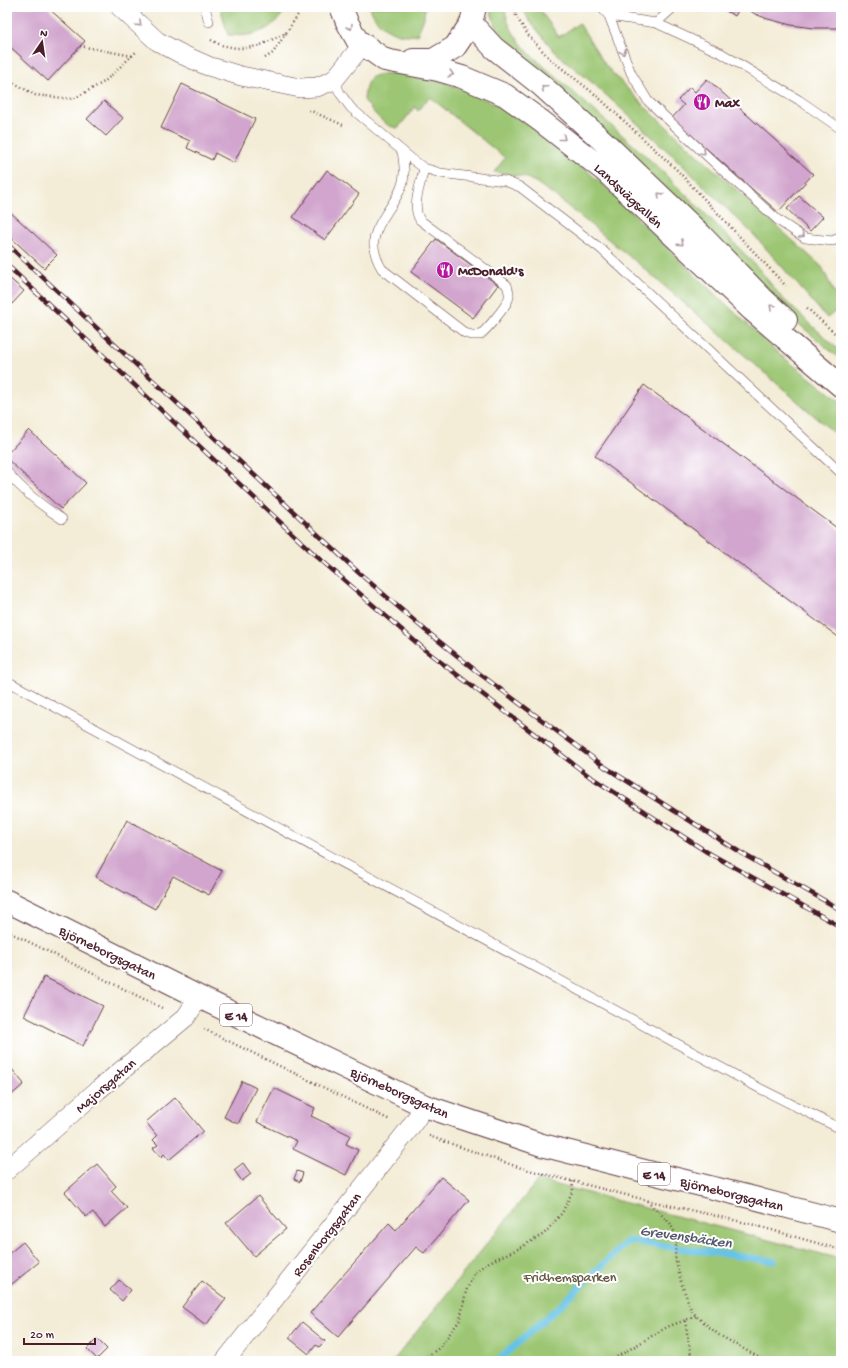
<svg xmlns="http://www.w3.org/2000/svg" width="848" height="1368" font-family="'Gochi Hand',sans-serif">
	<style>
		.green { fill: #9cc673; stroke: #73724f }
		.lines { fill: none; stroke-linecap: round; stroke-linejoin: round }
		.stream { stroke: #66c3e4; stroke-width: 7 }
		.building { fill: #d1a5ce }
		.lane-casing { stroke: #633e45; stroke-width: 10 }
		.street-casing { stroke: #633e45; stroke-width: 20 }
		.secondary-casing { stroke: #633e45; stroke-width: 24 }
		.highway-casing { stroke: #633e45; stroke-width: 24 }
		.path { stroke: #633e45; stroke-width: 2.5; stroke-dasharray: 1 3; stroke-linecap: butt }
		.lane { stroke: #fff; stroke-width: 9 }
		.street { stroke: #fff; stroke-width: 19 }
		.secondary { stroke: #fff; stroke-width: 22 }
		.highway { stroke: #fff; stroke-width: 22 }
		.rail-casing { stroke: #4a1f2b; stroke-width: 4.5 }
		.rail { stroke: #fff; stroke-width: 3; stroke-dasharray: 9; stroke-linecap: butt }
		.oneway { stroke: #ae9aa0 }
		.labels { text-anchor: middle; stroke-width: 4; stroke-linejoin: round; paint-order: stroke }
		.shield { fill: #fff; stroke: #80626b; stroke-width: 1 }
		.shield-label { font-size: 13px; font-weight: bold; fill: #4a1f2b }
		.poi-label { font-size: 14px; font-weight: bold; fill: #4a1f2b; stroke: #fff; text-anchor: start }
		.street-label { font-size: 14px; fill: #4a1f2b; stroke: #fff }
		.park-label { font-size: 14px; fill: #675944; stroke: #fff }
		.water-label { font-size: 15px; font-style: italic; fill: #54586c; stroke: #fff }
	</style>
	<rect width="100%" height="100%" fill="#fff"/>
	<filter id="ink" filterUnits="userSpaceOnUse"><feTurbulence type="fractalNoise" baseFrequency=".025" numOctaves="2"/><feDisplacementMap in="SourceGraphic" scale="8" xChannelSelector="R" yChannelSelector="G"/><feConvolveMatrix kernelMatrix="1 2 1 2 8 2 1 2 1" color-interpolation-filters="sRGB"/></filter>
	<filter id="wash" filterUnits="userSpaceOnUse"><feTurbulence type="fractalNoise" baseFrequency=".012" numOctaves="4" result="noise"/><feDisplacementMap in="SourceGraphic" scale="16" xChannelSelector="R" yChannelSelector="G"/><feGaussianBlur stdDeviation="0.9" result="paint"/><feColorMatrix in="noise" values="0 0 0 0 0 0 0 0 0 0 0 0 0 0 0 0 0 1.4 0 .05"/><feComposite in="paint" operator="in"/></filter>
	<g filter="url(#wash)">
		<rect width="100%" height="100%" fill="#f3ecd6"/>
		<path class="green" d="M220,7h67c-13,23 -33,31 -59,28z
			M370,7h55l-1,11 -7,17c-20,2 -41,-7 -47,-28z
			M490,7h15c1,19 13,34 25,47l117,103 73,71 39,41 22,28 60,55v8l-54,-46 -275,-262c-10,-14 -19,-28 -22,-45z
			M523,7h15l21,30 20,-14 27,43 39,41 177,160 19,40 -14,11 -72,-82 -82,-80 -78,-71 -39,-32 -28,-34z
			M393,73l30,2 47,17 31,15 54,34 63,58 85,84 80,74 58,45v37l-201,-174 -85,-69 -18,-13 -12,-6 -31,-5 11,-14 -75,-61 -12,14 -3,-4 -17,21c-15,-1 -25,-17 -34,-28 2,-23 6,-26 29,-27z
			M538,1180l303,79v102h-448z"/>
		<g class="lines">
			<path class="stream" d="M497,1361l64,-56 67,-64 146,20"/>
		</g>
		<g id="blocks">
			<path class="building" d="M7,7h40l38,34 -37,40 -41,-37z
				M719,7h21l-5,9z
				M746,7h95v21h-27l-23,-3 -23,-6 -13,-5 -9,-6z
				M707,79l106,95 -35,38 -106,-94 12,-13 -6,-5 12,-13 5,5z
				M182,84l73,35 -21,44 -19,-10 -3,7 -25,-12 3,-7 -29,-13z
				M104,101l19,17 -17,18 -19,-17z
				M327,170l32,24 -34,46 -32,-23z
				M799,196l24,21 -13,14 -23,-22z
				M7,209l50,46 -13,13 -37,-34z
				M436,239l62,46 -25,33 -62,-46z
				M7,276l17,15 -12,13 -5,-5z
				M644,385l197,146v51l-4,8 4,3v46l-246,-183z
				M29,430l57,53 -25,26 -54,-50v-5z
				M127,820l95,51 -13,24 -36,-19 -18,33 -59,-32z
				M44,977l59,29 -20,40 -59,-30z
				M7,1063l17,21 -17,15z
				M242,1081l14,7 -18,36 -14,-7z
				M274,1088l41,20 -4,8 39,19 -4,9 12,6 -12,25 -53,-26 4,-8 -40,-19z
				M175,1097l28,34 -34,29 -5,-6 -3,3 -8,-9 5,-3 -5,-5 4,-4 -11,-14z
				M243,1163l8,11 -9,7 -8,-11z
				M97,1164l19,22 -5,5 16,17 -22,19 -12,-15 -7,5 -21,-25z
				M297,1171l6,2 -3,9 -6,-3z
				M441,1177l28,23 -45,53 -8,-6 -78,90 -28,-24 79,-90 7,7z
				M258,1196l28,33 -32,27 -28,-33z
				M23,1242l16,20 -32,26v-33z
				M119,1280l12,10 -9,11 -12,-11z
				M202,1281l24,18 -20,26 -24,-18z
				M302,1322l23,19 -6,6 -3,-2 -7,9 -20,-16z
				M97,1339l10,10 -10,10 -10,-10z"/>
		</g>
	</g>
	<g filter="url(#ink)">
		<use href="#blocks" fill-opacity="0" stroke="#633e45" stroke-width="1"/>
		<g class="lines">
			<defs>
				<path id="lane" d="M205,7l4,15
					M601,7l8,9 47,7 65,30 78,47 42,29
					M609,16l22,57 17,28 72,67 59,53 26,17 28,3 8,-5
					M656,23l18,-16
					M334,80l6,13 11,15 62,52 11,8 16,5 65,8 15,6 81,62 240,224
					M402,151c2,13 4,25 -1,37 -13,30 -41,45 -19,81l83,64 7,2h8c7,-6 25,-27 28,-35 3,-5 0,-10 -1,-15l-87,-65c-9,-14 1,-36 4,-52
					M7,472c17,20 33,33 55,47
					M7,681l752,407 82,41"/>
				<path id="street" d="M120,7l37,34 26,14 25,11 33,10 59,12 17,-1 17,-7 29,-36
					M7,1170l91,-80 88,-73 13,-20
					M225,1361l184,-232 16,-23"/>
				<path id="secondary" d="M341,7l6,15 10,18 28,20 53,10 24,7 43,18 36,26 64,50 147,139 89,76
					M471,23l23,25 47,37 63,57 98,94 60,62 24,22
					M413,60h20l22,-13 16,-24 4,-16"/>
				<path id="highway" d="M7,901l192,96 226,109 117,39 114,29 98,24 87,23"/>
			</defs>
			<use href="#lane" class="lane-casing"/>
			<use href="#street" class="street-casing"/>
			<use href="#secondary" class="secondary-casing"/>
			<use href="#highway" class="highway-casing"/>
			<path class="path" d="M515,7l1,9 12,19 22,24 47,37 80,74 109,116
				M211,40l10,5 15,3h11l14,-3 25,-12 17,-26
				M80,46l52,10
				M265,58l8,-5 13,-20
				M7,79l28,16 38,4 31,-17 33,-31
				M309,110l34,15
				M807,308l34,31
				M7,931l157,78
				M204,1029l186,91
				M429,1136l92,32 125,32 105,24 90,26
				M647,1201l23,22 7,14 -2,19 6,26 10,27 5,7 23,19 46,26
				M685,1321l7,40
				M421,1361l18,-13 21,-28 6,-29 9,-19 14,-10 29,-13 26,-15 18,-21 11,-23 -1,-9
				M610,1361l57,-34 29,-11"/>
			<use href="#lane" class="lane"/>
			<use href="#street" class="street"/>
			<use href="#secondary" class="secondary"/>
			<use href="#highway" class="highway"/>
			<defs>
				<path id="rail" d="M7,244l352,329 66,57 55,44 125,93 136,86 100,57
					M7,265l307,289 111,96 164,126 118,76 134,75"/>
			</defs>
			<use href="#rail" class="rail-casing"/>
			<use href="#rail" class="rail"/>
		</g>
		<defs><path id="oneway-chevron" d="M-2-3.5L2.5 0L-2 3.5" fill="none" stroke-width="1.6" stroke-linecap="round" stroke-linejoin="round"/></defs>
		<g class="oneway">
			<use href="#oneway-chevron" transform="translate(139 24) rotate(42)"/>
			<use href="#oneway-chevron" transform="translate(350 27) rotate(60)"/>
			<use href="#oneway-chevron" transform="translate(623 52) rotate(69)"/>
			<use href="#oneway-chevron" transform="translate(451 74) rotate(16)"/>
			<use href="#oneway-chevron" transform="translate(544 88) rotate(-139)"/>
			<use href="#oneway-chevron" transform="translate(563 138) rotate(38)"/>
			<use href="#oneway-chevron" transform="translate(703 152) rotate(43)"/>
			<use href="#oneway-chevron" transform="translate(660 195) rotate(-136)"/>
			<use href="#oneway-chevron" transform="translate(802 235) rotate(27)"/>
			<use href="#oneway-chevron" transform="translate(681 243) rotate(43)"/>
			<use href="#oneway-chevron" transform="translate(772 307) rotate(-137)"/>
		</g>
	</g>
	<defs>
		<symbol id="restaurant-disc" viewBox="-11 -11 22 22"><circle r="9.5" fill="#b5179e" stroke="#fff"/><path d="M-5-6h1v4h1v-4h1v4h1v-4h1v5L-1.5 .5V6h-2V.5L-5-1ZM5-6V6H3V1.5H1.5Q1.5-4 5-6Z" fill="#fff"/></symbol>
	</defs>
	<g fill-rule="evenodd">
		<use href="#restaurant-disc" x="692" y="92" width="20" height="20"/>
		<use href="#restaurant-disc" x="435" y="260" width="20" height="20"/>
	</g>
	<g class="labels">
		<g class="shield">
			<rect x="220" y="1004" width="32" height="22" rx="3"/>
			<rect x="638" y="1163" width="32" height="22" rx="3"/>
		</g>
		<g class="shield-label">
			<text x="236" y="1020">E 14</text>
			<text x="654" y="1179">E 14</text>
		</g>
		<g class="poi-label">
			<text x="715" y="107">Max</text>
			<text x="458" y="275">McDonald's</text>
		</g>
		<g class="street-label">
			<text transform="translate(629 195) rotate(43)" y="5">Landsvägsallén</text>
			<text transform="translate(108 952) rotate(26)" y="5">Björneborgsgatan</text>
			<text transform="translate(105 1085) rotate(-41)" y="5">Majorsgatan</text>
			<text transform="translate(400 1092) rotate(24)" y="5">Björneborgsgatan</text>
			<text transform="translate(732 1193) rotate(14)" y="5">Björneborgsgatan</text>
			<text transform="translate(326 1234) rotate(-52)" y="5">Rosenborgsgatan</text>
		</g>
		<g class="park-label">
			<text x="570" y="1281">Fridhemsparken</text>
		</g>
		<g class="water-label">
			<text transform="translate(686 1236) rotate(8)" y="5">Grevensbäcken</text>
		</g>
	</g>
	<rect width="848" height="1368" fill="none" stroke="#fff" stroke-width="24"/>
	<g transform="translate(42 42) rotate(13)" stroke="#ffffff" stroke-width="3" paint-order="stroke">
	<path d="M0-3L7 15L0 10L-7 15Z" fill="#4a1f2b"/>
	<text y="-6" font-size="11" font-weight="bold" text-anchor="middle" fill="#4a1f2b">N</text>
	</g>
	<path d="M24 1338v6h71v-6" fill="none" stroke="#4a1f2b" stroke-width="2"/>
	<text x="30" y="1338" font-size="12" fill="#4a1f2b" stroke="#ffffff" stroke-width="3" paint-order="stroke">20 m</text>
</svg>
